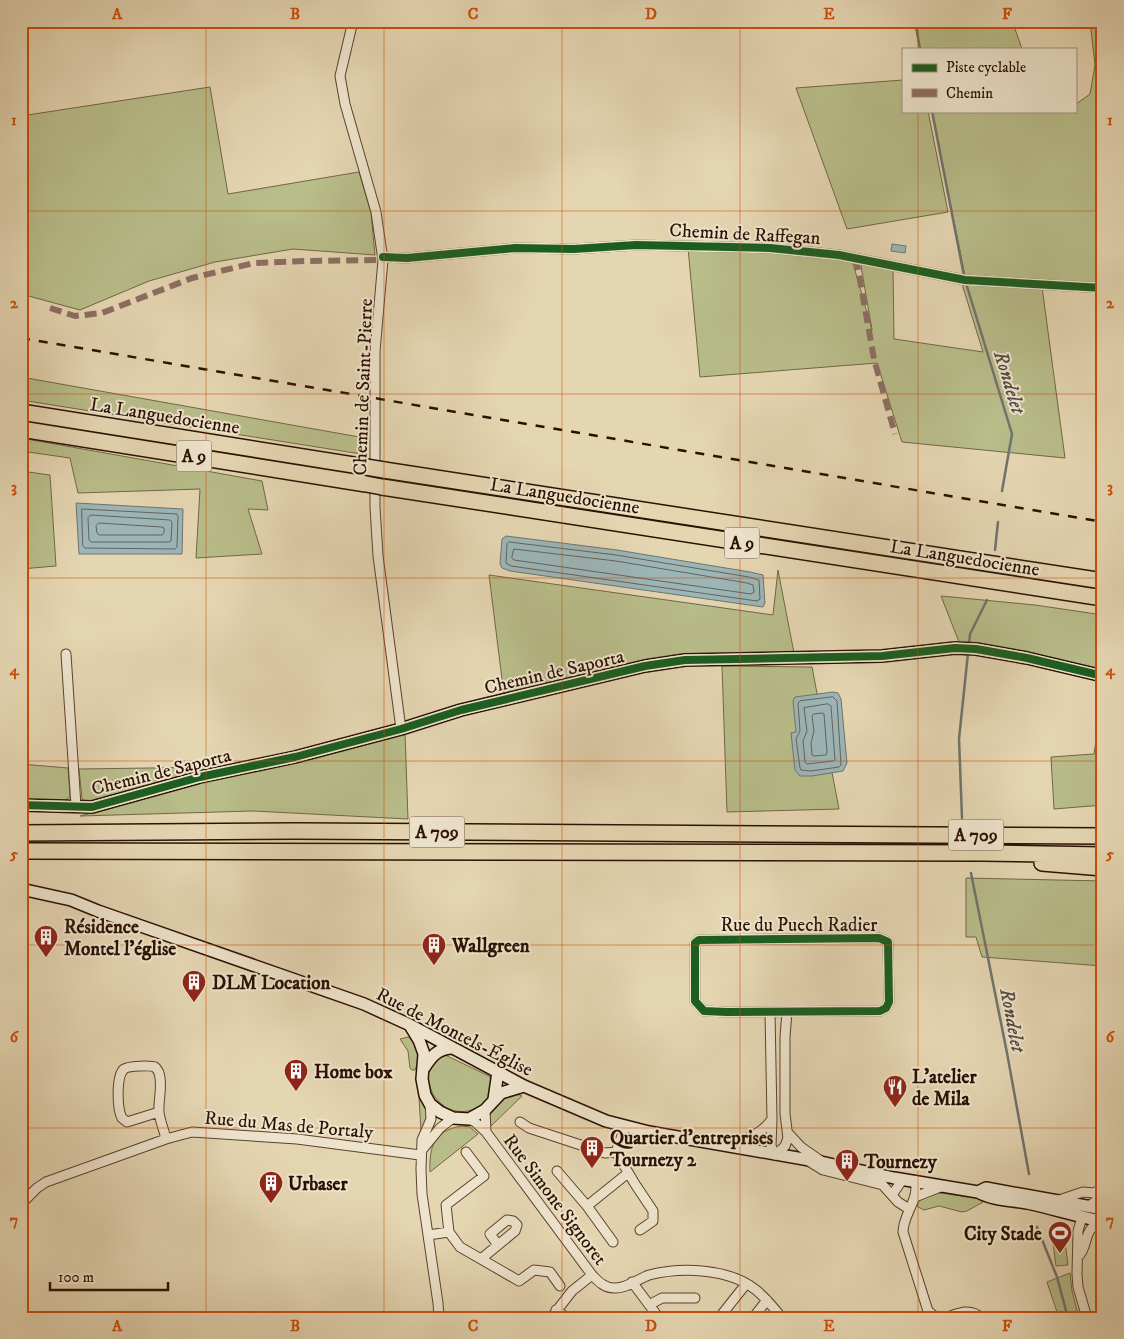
<svg xmlns="http://www.w3.org/2000/svg" width="1124" height="1339" font-family="'IM FELL DW Pica',serif">
	<style>
		.green { fill: #b8bd8a; stroke: #726646 }
		.water { fill: #9cb6b8; stroke: #6f746f }
		.lines { fill: none; stroke-linecap: round; stroke-linejoin: round }
		.shore { stroke: #64635d; stroke-width: 1 }
		.stream { stroke: #6f746f; stroke-width: 2.5 }
		.street-casing { stroke: #5a422e; stroke-width: 11 }
		.secondary-casing { stroke: #2b1002; stroke-width: 14 }
		.highway-casing { stroke: #2b1002; stroke-width: 18 }
		.street { stroke: #eee4cd; stroke-width: 9 }
		.secondary { stroke: #eee4cd; stroke-width: 11 }
		.highway { stroke: #e5d6b2; stroke-width: 15 }
		.rail { stroke: #2b1002; stroke-width: 2.5; stroke-dasharray: 9 9; stroke-linecap: butt }
		.highway-bridge-casing { stroke: #2b1002; stroke-width: 18; stroke-linecap: butt }
		.highway-bridge { stroke: #e5d6b2; stroke-width: 15 }
		.quiet { stroke: #8d6e63; stroke-width: 6; stroke-dasharray: 12 6; stroke-linecap: butt }
		.cycleway-casing { stroke: #eee4cd; stroke-width: 11 }
		.cycleway { stroke: #1b5e20; stroke-width: 8 }
		.grid { fill: none; stroke: #cc4e0a; stroke-width: 1; stroke-opacity: 0.55 }
		.labels { text-anchor: middle; stroke-width: 4; stroke-linejoin: round; paint-order: stroke }
		.shield { fill: #eee4cd; stroke: #66503f; stroke-width: 1 }
		.shield-label { font-size: 18px; font-weight: bold; fill: #2b1002 }
		.street-label { font-size: 19px; fill: #2b1002; stroke: #eee4cd }
		.poi-label { font-size: 19px; font-weight: bold; fill: #2b1002; stroke: #eee4cd; text-anchor: start }
		.water-label { font-size: 20px; font-style: italic; fill: #534a42; stroke: #eee4cd }
		.neatline { fill: none; stroke: #cc4e0a; stroke-width: 2 }
		.grid-label { font-size: 16px; text-anchor: middle; font-weight: bold; fill: #cc4e0a }
	</style>
	<rect width="100%" height="100%" fill="#e5d6b2"/>
	<filter id="stains"><feTurbulence type="fractalNoise" baseFrequency=".004" numOctaves="4"/><feColorMatrix values="0 0 0 0 .2 0 0 0 0 .09 0 0 0 0 .02 0 0 0 .5 -.17"/></filter>
	<radialGradient id="worn" r=".72"><stop offset=".6" stop-color="#630" stop-opacity="0"/><stop offset="1" stop-color="#630" stop-opacity=".3"/></radialGradient>
	<path class="green" d="M916,21h98l1,8 7,20h-102z
		M1090,21h13v263l-138,-8 -33,-165h143v-6l15,-11 5,-29z
		M903,80v31h25l20,101 -101,17 -51,-141z
		M210,87l18,107 131,-22 12,41 4,42 -82,-6 -78,13 -66,19 -69,29 -59,-16v-178z
		M688,248h71l93,12 20,70 -12,-70 33,7 1,72 89,13 -21,-68 80,3 23,171 -163,-16 -25,-79 -177,14z
		M21,377l344,61 -4,16 -340,-54z
		M21,438l241,43 6,29 -20,-1 14,45 -66,4 4,-69 -122,4 -8,-35 -49,-7z
		M21,471l29,4 6,91 -35,3z
		M778,570l16,83 -72,1 -218,41 -15,-120 284,40z
		M941,596l94,9 68,10v55l-58,-13 -86,-15z
		M722,666l90,1 27,142 -112,3z
		M1103,721v84l-49,4 -3,-52 43,-3 4,-27z
		M405,733l3,86 -155,-8 -173,5 121,-34z
		M21,764l47,4 2,29 -9,6 -40,-1z
		M220,767l-130,37 -8,-5 -3,-30z
		M966,878l137,3v85l-121,-9 -6,-20h-10z
		M408,1037c13,8 12,20 7,33h-3l-2,-2 -2,-17 -8,-12z
		M443,1054l46,22 2,4c0,5 0,10 -1,15 -2,5 -6,9 -10,11 -20,13 -43,2 -50,-19 -2,-6 -3,-13 0,-19 2,-5 9,-10 13,-14z
		M515,1093l7,3 -31,30 -2,-11 19,-20z
		M419,1097c12,14 9,20 2,35z
		M461,1126l9,1 8,7 -48,38c-1,-26 4,-41 31,-46z
		M942,1193l40,6 1,3 -16,9 -5,1 -23,-6 -15,4 -6,-3 -1,-2c5,-10 15,-11 25,-12z
		M1065,1242l3,23 -12,1 -3,-23z
		M1070,1273l2,18 7,27h-20l-12,-36z"/>
	<path class="water" d="M892,244l14,2 -1,7 -14,-2z
		M76,503l107,6 -1,45h-103z
		M506,536l111,14 133,22 13,3 2,28 -2,4 -253,-36 -8,-3 -2,-4 2,-25z
		M833,692l5,1 3,6 6,64 -4,8 -31,5h-12l-5,-6 -4,-37 5,-1 -3,-31 2,-4z"/>
	<g class="lines">
		<path class="shore" d="M82,509l95,5 1,2 -1,31 -2,2 -90,-1 -2,-2z
			M91,515l79,5 2,2 -1,19 -2,1h-78l-2,-2 -1,-22z
			M99,523l63,4 2,1v5l-2,2h-63l-2,-2 -1,-7z
			M509,542l107,13 133,22 10,3 1,19 -3,2 -246,-35 -5,-3 1,-19z
			M514,549l102,12 131,22 6,2 1,7 -3,2 -237,-34 -2,-2z
			M833,697l4,4 4,64 -2,2 -28,4 -10,-1 -1,-2 -4,-29 4,-8 -2,-28 2,-2z
			M828,704l3,2 4,54 -2,1 -26,3 -2,-2 -2,-21 4,-10 -3,-23z
			M814,714l8,-1 2,1 3,38 -1,3 -12,1 -2,-1 -1,-12 3,-12 -2,-15z"/>
		<path class="stream" d="M915,21l5,28
			M932,111l32,165
			M966,283l46,151 -10,57
			M995,550l3,-28
			M969,644l1,-10 17,-34
			M962,818l-3,-79 9,-86
			M971,873l36,180 22,121
			M1037,1227l20,50 11,41"/>
		<defs>
			<path id="street" d="M353,21l-13,55 5,28 31,108 7,48 -8,91v156l3,49 23,173
				M383,257l24,1 108,-10 59,1 62,-4 134,3 69,7 126,25 138,8
				M66,654l10,152
				M879,938l9,4 1,60 -3,6 -6,3 -153,1 -23,-1 -9,-10v-58l4,-3z
				M770,1012l2,107 -1,27 4,9 10,-9 3,-8 -3,-24v-77l2,-25
				M430,1104l1,15 -9,21 -1,29 1,25 16,109 1,15
				M485,1110l1,22
				M159,1112l-32,10 -5,-4c-5,-9 -6,-42 2,-49 4,-3 27,-4 31,-2 1,1 4,5 4,6 4,13 -1,27 0,39 1,9 5,18 7,27
				M469,1119l6,3 11,10 106,143c6,6 12,13 22,13 12,1 24,-9 35,-13 32,-8 80,-7 107,15 10,8 18,18 26,28
				M520,1122l9,6 76,25 11,-1 9,-25
				M788,1133l13,14 20,14
				M729,1146c16,-8 33,-11 43,-27
				M422,1150l18,-22 13,-10
				M616,1152l19,32 18,27v10l-13,9
				M810,1162l13,8 60,15
				M557,1171l30,35 26,36
				M915,1181c5,18 -12,33 -12,51l25,79 9,7
				M880,1182l18,20 11,7
				M892,1195l11,-16
				M915,1197l28,-11
				M1059,1200l24,-8 11,1 9,-5
				M21,1204l16,-16 9,-6 120,-43 26,-7 105,7 123,16
				M587,1206l41,-33
				M1089,1206l14,-10
				M1082,1217l-4,14 -1,43 1,13 9,31
				M449,1232l-3,-27 38,-29 -18,-24
				M428,1235l21,-3 11,15 59,34 15,-11 16,2 10,14
				M1078,1257c12,-13 3,-25 23,-36
				M481,1259l34,-28 2,-6 -4,-4 -6,-1 -17,14 8,11
				M632,1282l27,36
				M649,1305l13,-7h33
				M556,1310l11,8
				M551,1318l21,-27 20,-16
				M719,1318l27,-34
				M753,1318l14,-18
				M944,1318c13,-4 26,-11 37,0"/>
			<path id="secondary" d="M21,805l71,2 108,-30 95,-20 106,-28 60,-19 184,-44 40,-6 197,-4 73,-8 21,1 51,9 76,18
				M21,889l50,11 27,11 266,93 46,21 114,61 82,35 43,11 172,30 73,16 84,14c14,8 32,8 49,11 25,5 50,14 76,18
				M411,1027l8,13 5,14 -2,25 3,16 5,9 10,8 13,6 16,1 16,-9 16,-17 23,-7
				M424,1068c7,-11 13,-19 27,-20
				M494,1099l4,-27
				M978,1192l8,-4 117,21"/>
			<path id="highway" d="M21,412l345,55
				M21,429l345,55
				M384,470l719,111
				M382,487l721,111
				M21,833l275,-2 807,5
				M21,851l960,2 122,2
				M1042,863l61,5"/>
		</defs>
		<use href="#street" class="street-casing"/>
		<use href="#secondary" class="secondary-casing"/>
		<use href="#highway" class="highway-casing"/>
		<use href="#street" class="street"/>
		<use href="#secondary" class="secondary"/>
		<use href="#highway" class="highway"/>
		<path class="rail" d="M21,338l1082,184"/>
		<defs>
			<path id="highway-bridge" d="M366,467l18,3
				M366,484l16,3"/>
		</defs>
		<use href="#highway-bridge" class="highway-bridge-casing"/>
		<use href="#highway-bridge" class="highway-bridge"/>
		<path class="quiet" d="M856,258l18,101 21,75
			M50,308l25,8 27,-3 90,-35 62,-15 52,-2 77,-1"/>
		<defs>
			<path id="cycleway" d="M383,257l24,1 108,-10 59,1 62,-4 134,3 69,7 126,25 138,8
				M21,805l71,2 108,-30 95,-20 106,-28 60,-19 184,-44 40,-6 197,-4 73,-8 21,1 51,9 76,18
				M879,938l9,4 1,60 -3,6 -6,3 -153,1 -23,-1 -9,-10v-58l4,-3z"/>
		</defs>
		<use href="#cycleway" class="cycleway-casing"/>
		<use href="#cycleway" class="cycleway"/>
	</g>
	<path class="grid" d="M206,21v1297M384,21v1297M562,21v1297M740,21v1297M918,21v28M918,111v1207M21,211h1082M21,394h1082M21,578h1082M21,761h1082M21,945h1082M21,1128h1082"/>
	<defs>
		<symbol id="building-pin" viewBox="-11 -11 22 30"><path d="M0 17L-7.5 6A9.5 9.5 0 1 1 7.5 6Z" fill="#8f2418" stroke="#eee4cd"/><path d="M-4-6H4V6H1V3H-1V6H-4ZM-2.5-4.3h1.7v1.8h-1.7ZM.8-4.3h1.7v1.8H.8ZM-2.5-1h1.7V.8h-1.7ZM.8-1h1.7V.8H.8Z" fill="#fff"/></symbol>
		<symbol id="restaurant-pin" viewBox="-11 -11 22 30"><path d="M0 17L-7.5 6A9.5 9.5 0 1 1 7.5 6Z" fill="#8f2418" stroke="#eee4cd"/><path d="M-5-6h1v4h1v-4h1v4h1v-4h1v5L-1.5 .5V6h-2V.5L-5-1ZM5-6V6H3V1.5H1.5Q1.5-4 5-6Z" fill="#fff"/></symbol>
		<symbol id="stadium-pin" viewBox="-11 -11 22 30"><path d="M0 17L-7.5 6A9.5 9.5 0 1 1 7.5 6Z" fill="#8f2418" stroke="#eee4cd"/><path d="M0-5a6.5 5 0 1 0 0 10a6.5 5 0 1 0 0-10ZM-3.5-1.8h7v3.6h-7Z" fill="#fff"/></symbol>
	</defs>
	<g fill-rule="evenodd">
		<use href="#building-pin" x="32" y="923" width="28" height="38"/>
		<use href="#building-pin" x="420" y="931" width="28" height="38"/>
		<use href="#building-pin" x="180" y="968" width="28" height="38"/>
		<use href="#building-pin" x="282" y="1057" width="28" height="38"/>
		<use href="#restaurant-pin" x="881" y="1073" width="28" height="38"/>
		<use href="#building-pin" x="578" y="1134" width="28" height="38"/>
		<use href="#building-pin" x="833" y="1147" width="28" height="38"/>
		<use href="#building-pin" x="257" y="1169" width="28" height="38"/>
		<use href="#stadium-pin" x="1046" y="1219" width="28" height="38"/>
	</g>
	<g class="labels">
		<g class="shield">
			<rect x="176.5" y="440.5" width="35" height="31" rx="4"/>
			<rect x="724.5" y="527.5" width="35" height="31" rx="4"/>
			<rect x="409.5" y="816.5" width="55" height="31" rx="4"/>
			<rect x="948.5" y="819.5" width="55" height="31" rx="4"/>
		</g>
		<g class="shield-label">
			<text x="194" y="462">A 9</text>
			<text x="742" y="549">A 9</text>
			<text x="437" y="838">A 709</text>
			<text x="976" y="841">A 709</text>
		</g>
		<g class="street-label">
			<text transform="translate(745 233) rotate(3)" y="7">Chemin de Raffegan</text>
			<text transform="translate(362 387) rotate(-88)" y="7">Chemin de Saint-Pierre</text>
			<text transform="translate(165 415) rotate(9)" y="7">La Languedocienne</text>
			<text transform="translate(565 495) rotate(9)" y="7">La Languedocienne</text>
			<text transform="translate(965 557) rotate(9)" y="7">La Languedocienne</text>
			<text transform="translate(554 671) rotate(-13)" y="7">Chemin de Saporta</text>
			<text transform="translate(161 771) rotate(-14)" y="7">Chemin de Saporta</text>
			<text x="799" y="931">Rue du Puech Radier</text>
			<text transform="translate(455 1031) rotate(27)" y="7">Rue de Montels-Église</text>
			<text transform="translate(289 1124) rotate(5)" y="7">Rue du Mas de Portaly</text>
			<text transform="translate(556 1199) rotate(53)" y="7">Rue Simone Signoret</text>
		</g>
		<g class="poi-label">
			<text x="64" y="933">Résidence<tspan x="64" dy="22">Montel l'église</tspan></text>
			<text x="452" y="952">Wallgreen</text>
			<text x="212" y="989">DLM Location</text>
			<text x="314" y="1078">Home box</text>
			<text x="912" y="1083">L'atelier<tspan x="912" dy="22">de Mila</tspan></text>
			<text x="610" y="1144">Quartier d'entreprises<tspan x="610" dy="22">Tournezy 2</tspan></text>
			<text x="864" y="1168">Tournezy</text>
			<text x="288" y="1190">Urbaser</text>
			<text x="1042" y="1240" text-anchor="end">City Stade</text>
		</g>
		<g class="water-label">
			<text transform="translate(1010 382) rotate(73)" y="7">Rondelet</text>
			<text transform="translate(1013 1020) rotate(79)" y="7">Rondelet</text>
		</g>
	</g>
	<rect width="1124" height="1339" fill="none" stroke="#e5d6b2" stroke-width="55"/>
	<rect x="902" y="48" width="175" height="65" fill="#eee4cd" stroke="#a08f7c"/>
	<rect x="912" y="64" width="25" height="8" fill="#1b5e20" stroke="#a08f7c"/>
	<text x="946" y="72" font-size="15" fill="#2b1002">Piste cyclable</text>
	<rect x="912" y="89" width="25" height="8" fill="#8d6e63" stroke="#a08f7c"/>
	<text x="946" y="98" font-size="15" fill="#2b1002">Chemin</text>
	<path d="M50 1282v8h118v-8" fill="none" stroke="#2b1002" stroke-width="2.5"/>
	<text x="58" y="1282" font-size="15" fill="#2b1002" stroke="#eee4cd" stroke-width="4" paint-order="stroke">100 m</text>
	<rect x="28" y="28" width="1068" height="1284" class="neatline"/>
	<g class="grid-label">
		<text x="117" y="19">A</text>
		<text x="295" y="19">B</text>
		<text x="473" y="19">C</text>
		<text x="651" y="19">D</text>
		<text x="829" y="19">E</text>
		<text x="1007" y="19">F</text>
		<text x="14" y="125">1</text>
		<text x="1110" y="125">1</text>
		<text x="14" y="308">2</text>
		<text x="1110" y="308">2</text>
		<text x="14" y="492">3</text>
		<text x="1110" y="492">3</text>
		<text x="14" y="675">4</text>
		<text x="1110" y="675">4</text>
		<text x="14" y="859">5</text>
		<text x="1110" y="859">5</text>
		<text x="14" y="1042">6</text>
		<text x="1110" y="1042">6</text>
		<text x="14" y="1225">7</text>
		<text x="1110" y="1225">7</text>
		<text x="117" y="1331">A</text>
		<text x="295" y="1331">B</text>
		<text x="473" y="1331">C</text>
		<text x="651" y="1331">D</text>
		<text x="829" y="1331">E</text>
		<text x="1007" y="1331">F</text>
	</g>
	<rect width="100%" height="100%" filter="url(#stains)"/>
	<rect width="100%" height="100%" fill="url(#worn)"/>
</svg>
